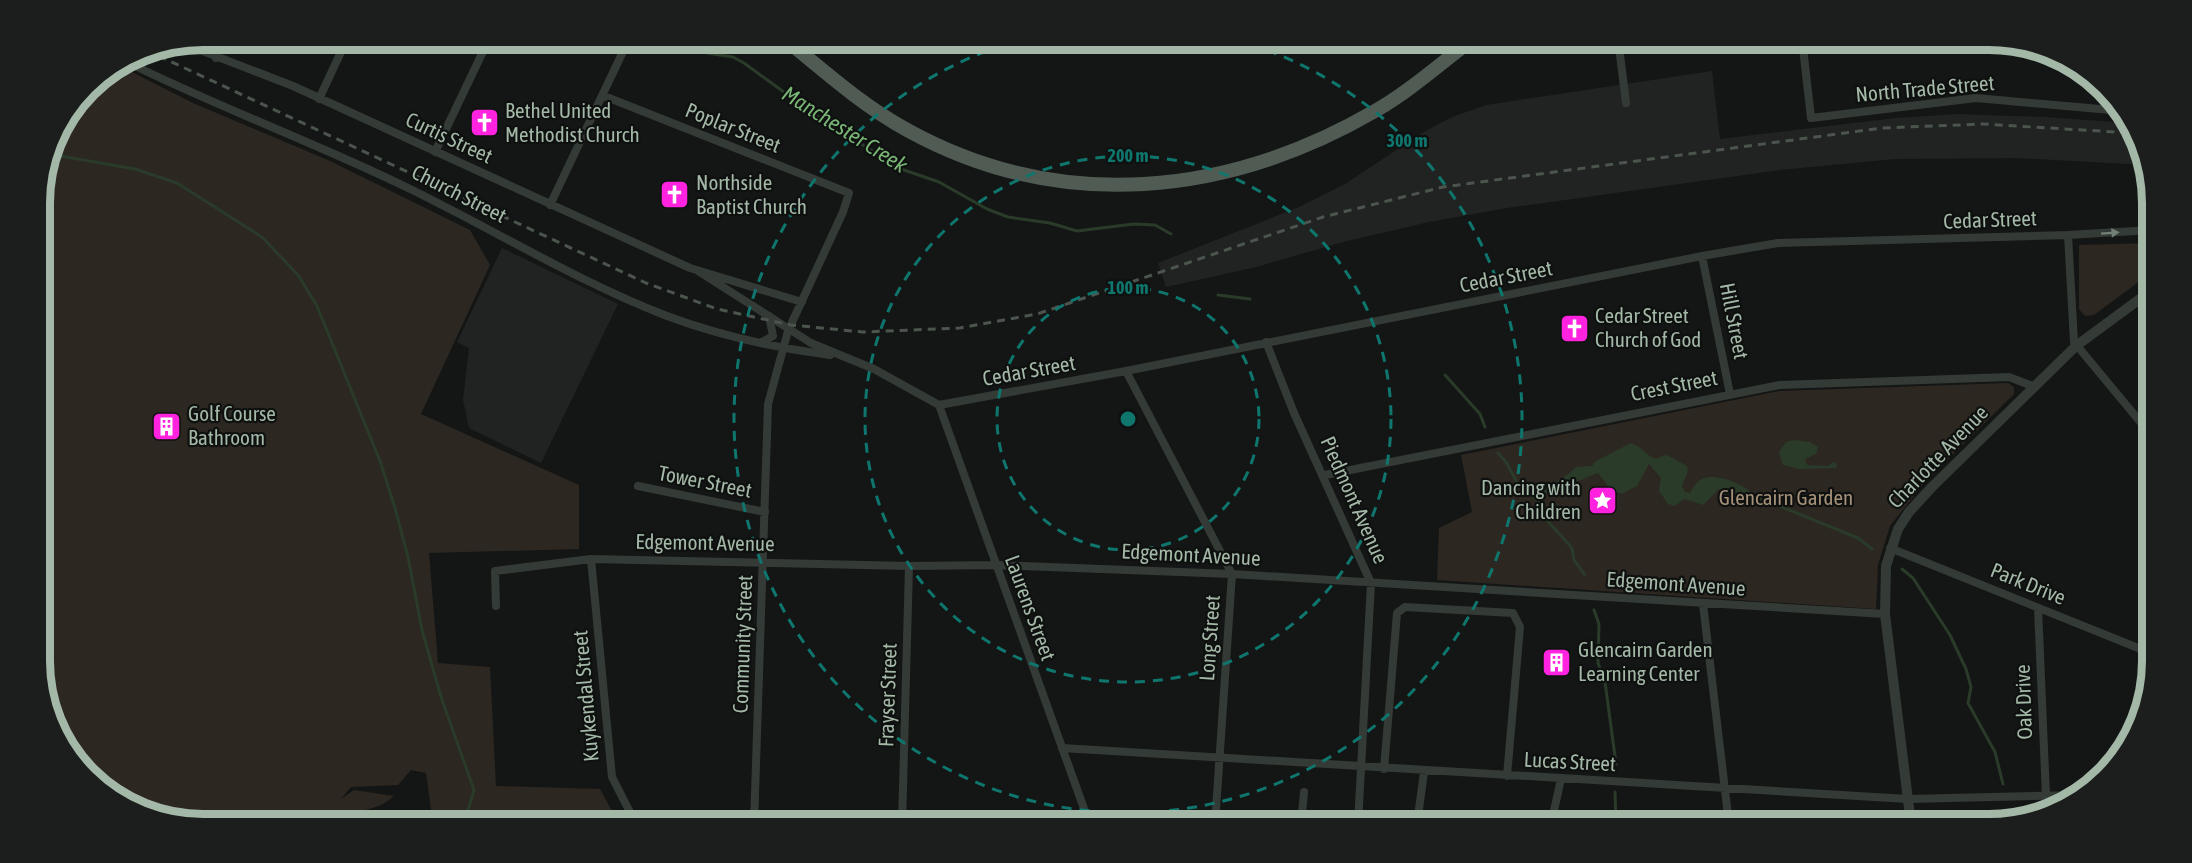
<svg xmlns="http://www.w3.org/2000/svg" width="2192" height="863" font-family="'Asap Condensed',sans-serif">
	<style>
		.built { fill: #202321 }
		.green { fill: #2c2721 }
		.water { fill: #2a3b29 }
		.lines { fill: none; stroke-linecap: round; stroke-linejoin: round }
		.stream { stroke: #2a3b29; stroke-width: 3 }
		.minor { stroke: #343b37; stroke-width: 8 }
		.tertiary { stroke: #343b37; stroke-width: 10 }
		.primary { stroke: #505b53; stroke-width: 14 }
		.rail { stroke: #4b554d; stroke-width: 3; stroke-dasharray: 8 6; stroke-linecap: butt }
		.oneway { fill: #728075 }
		.ring { fill: none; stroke: #0f766e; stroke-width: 3; stroke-dasharray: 10 8 }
		.labels { text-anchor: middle; stroke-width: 4.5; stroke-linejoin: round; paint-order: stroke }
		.street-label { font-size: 21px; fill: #a4b8a7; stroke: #0f1110 }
		.poi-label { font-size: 21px; fill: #a4b8a7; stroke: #0f1110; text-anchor: start }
		.park-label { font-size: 21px; fill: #a59179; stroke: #0f1110 }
		.water-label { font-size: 22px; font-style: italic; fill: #7ab777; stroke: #0f1110 }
		.rim { fill: none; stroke: #a4b8a7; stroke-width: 8 }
		.centre { fill: #0f766e; stroke: #0f1110; stroke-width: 3 }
		.ring-label { font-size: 18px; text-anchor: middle; font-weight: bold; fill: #0f766e; stroke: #0f1110; stroke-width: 4.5; stroke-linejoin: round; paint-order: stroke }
	</style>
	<rect width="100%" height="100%" fill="#141615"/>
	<path class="built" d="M1712,71l8,68 176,-21 61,-4 88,3 83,6 17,42 -129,-7 -121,1 -115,11 -273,38 -78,14 -86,20 -87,25 -90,20 -8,-24 141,-56 46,-23 77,-51 30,-16 34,-12z
		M502,248l116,56 -77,159 -72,-35 -6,-28 6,-52 -12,-6z"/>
	<path class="green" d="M118,65l75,38 137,58 140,69 20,35 -69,149 158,71v64l-150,4 9,110 52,4 6,119 104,3 19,35h-186l-7,-51 -15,-3 -13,15 -47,2 -10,12 13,-9 40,6c-20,18 -32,8 -50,28h-142l-53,-9 -70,-47 -37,-76 -3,-501 17,-61 38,-50z
		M2152,243v29l-58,43 -9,1 -6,-7v-64z
		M2008,383l6,4v7l-89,88 -35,44 -12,39 -2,44 -439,-29 2,-52 33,-16 -11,-57 318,-64z"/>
	<path class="water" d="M1794,440l16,2 8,5 -2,7 -11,5 2,6 21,1 5,-4 4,2 -1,4 -38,1 -15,-4 -4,-13 7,-10z
		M1631,443c12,4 14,11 22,15 5,2 9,-3 14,-3l20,11 1,5 -6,15 3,6 5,1c3,-5 6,-11 12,-14 14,-7 44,6 53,17l-21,-1 -15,-6 -16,16 -19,-6 -9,7 -7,-2 -9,-13 2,-13 -12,-14 -12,22 -15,8 -11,-4 -13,-17 -58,23c10,-14 25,-17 36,-29l16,-1 4,-5z"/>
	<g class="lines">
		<path class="stream" d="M685,39l22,14 26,4 11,6 84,61 76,46 35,12 48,27 21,8 42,6 27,8 57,-7 21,1 16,9
			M49,154l86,15 42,14 85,54 36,38 19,31 63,155 15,47 13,49 14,73 19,67 33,93 -10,34
			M1218,295l32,4
			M1445,375l35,39 5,13
			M1498,453l8,9 12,22 18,15 8,18 28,31 2,12 11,15
			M1755,496l103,42 14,11
			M1902,569l11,9 37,57 16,34 5,18 -3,16 27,49 8,32
			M1594,610l5,14 -1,39 7,19 11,82
			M1615,792l1,32"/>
		<path class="minor" d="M1618,39l8,64
			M1802,39l9,79 165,-20 146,13
			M182,43l111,43 397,182 112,34
			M216,58l5,-19
			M125,61c92,46 189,81 281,126 87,42 170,94 261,129 51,19 109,32 163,39
			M604,96l245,97 -6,19 -55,119 -20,73 -14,420
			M319,99l28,-60
			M435,152l54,-113
			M550,205l79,-166
			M2068,235l6,107 78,94
			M1702,256l28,138
			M698,271l113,72 63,26 65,36 187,-34 576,-115 76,-13 290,-8 84,-5
			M762,342l11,-6 -4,-20
			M1266,342l28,71 77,170 -13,241
			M1126,371l106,203 -17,250
			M939,405l148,412v7
			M1325,475l455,-90 229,-8 26,10
			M638,486l127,26
			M1890,548l263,106
			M591,559l21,218 24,47
			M1703,604l26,220
			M496,606l-1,-35 96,-12 318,7 86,-1 237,9 653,40
			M2038,608l8,188
			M1062,748l846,51 169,-4
			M1384,769l13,-156 8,-6 108,6 7,14 -13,149
			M902,824l7,-258
			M1301,824l3,-32
			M1417,824l7,-52
			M1551,824l10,-45"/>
		<path class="tertiary" d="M1911,824l-26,-210 1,-48 12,-37 11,-17 23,-25 144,-141 76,-56"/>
		<path class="primary" d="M785,39c40,33 78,67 124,92 152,83 319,65 466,-20 35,-20 66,-48 98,-72"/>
		<path class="rail" d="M146,50l500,233 71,26 74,16 72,7 97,-4 77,-14 286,-97 120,-30 439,-59 101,-4 149,9"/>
	</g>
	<defs><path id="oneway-solid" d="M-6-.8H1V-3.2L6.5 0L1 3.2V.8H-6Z" transform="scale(1.5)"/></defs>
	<use class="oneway" href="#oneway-solid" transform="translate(2110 233) rotate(-4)"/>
	<g class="ring">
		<circle cx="1128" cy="419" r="131"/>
		<circle cx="1128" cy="419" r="263"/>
		<path d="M1233 39A394 394 0 1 1 1023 39"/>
	</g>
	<defs>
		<symbol id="church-square" viewBox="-11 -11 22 22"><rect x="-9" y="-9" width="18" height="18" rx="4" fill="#ff23df" stroke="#0f1110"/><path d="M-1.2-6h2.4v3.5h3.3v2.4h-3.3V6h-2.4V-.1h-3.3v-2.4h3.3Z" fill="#fff"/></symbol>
		<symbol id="building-square" viewBox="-11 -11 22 22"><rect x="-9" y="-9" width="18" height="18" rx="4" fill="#ff23df" stroke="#0f1110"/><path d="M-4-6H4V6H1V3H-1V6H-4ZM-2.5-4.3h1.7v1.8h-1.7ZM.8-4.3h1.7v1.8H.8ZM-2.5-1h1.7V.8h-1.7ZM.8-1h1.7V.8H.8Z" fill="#fff"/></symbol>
		<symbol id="sight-square" viewBox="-11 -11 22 22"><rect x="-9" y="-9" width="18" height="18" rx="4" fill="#ff23df" stroke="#0f1110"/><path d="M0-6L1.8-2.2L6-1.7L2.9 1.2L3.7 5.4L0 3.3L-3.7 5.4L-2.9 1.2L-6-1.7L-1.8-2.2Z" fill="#fff"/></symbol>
	</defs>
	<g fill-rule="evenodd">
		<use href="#church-square" x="468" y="106" width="33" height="33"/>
		<use href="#church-square" x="658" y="178" width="33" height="33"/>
		<use href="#church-square" x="1558" y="312" width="33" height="33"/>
		<use href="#building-square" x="150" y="410" width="33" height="33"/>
		<use href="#sight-square" x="1586" y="484" width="33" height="33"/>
		<use href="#building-square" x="1540" y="646" width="33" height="33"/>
	</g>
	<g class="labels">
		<g class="street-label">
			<text transform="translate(1925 89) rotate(-5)" y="7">North Trade Street</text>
			<text transform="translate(733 128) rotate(22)" y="7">Poplar Street</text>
			<text transform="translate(449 138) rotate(25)" y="7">Curtis Street</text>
			<text transform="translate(459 194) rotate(27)" y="7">Church Street</text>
			<text transform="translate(1990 220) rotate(-2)" y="7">Cedar Street</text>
			<text transform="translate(1506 277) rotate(-11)" y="7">Cedar Street</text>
			<text transform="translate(1734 321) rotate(79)" y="7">Hill Street</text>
			<text transform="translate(1029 371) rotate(-10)" y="7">Cedar Street</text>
			<text transform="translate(1674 386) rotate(-11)" y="7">Crest Street</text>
			<text transform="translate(1938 457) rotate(-46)" y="7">Charlotte Avenue</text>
			<text transform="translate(705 482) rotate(11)" y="7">Tower Street</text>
			<text transform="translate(1354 500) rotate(66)" y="7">Piedmont Avenue</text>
			<text transform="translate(705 543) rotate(1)" y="7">Edgemont Avenue</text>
			<text transform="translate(1191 555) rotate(3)" y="7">Edgemont Avenue</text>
			<text transform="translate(1676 584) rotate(4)" y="7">Edgemont Avenue</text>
			<text transform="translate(2028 584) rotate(22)" y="7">Park Drive</text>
			<text transform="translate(1030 608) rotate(70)" y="7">Laurens Street</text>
			<text transform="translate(1210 638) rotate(-86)" y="7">Long Street</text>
			<text transform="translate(743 644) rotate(-88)" y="7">Community Street</text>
			<text transform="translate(888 695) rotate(-88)" y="7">Frayser Street</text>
			<text transform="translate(586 696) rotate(-95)" y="7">Kuykendal Street</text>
			<text transform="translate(2024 702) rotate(-92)" y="7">Oak Drive</text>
			<text transform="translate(1570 762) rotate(3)" y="7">Lucas Street</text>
		</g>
		<g class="poi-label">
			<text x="505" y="118">Bethel United<tspan x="505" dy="24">Methodist Church</tspan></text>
			<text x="696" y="190">Northside<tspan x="696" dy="24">Baptist Church</tspan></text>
			<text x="1595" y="323">Cedar Street<tspan x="1595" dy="24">Church of God</tspan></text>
			<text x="188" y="421">Golf Course<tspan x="188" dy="24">Bathroom</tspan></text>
			<text x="1581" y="495" text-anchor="end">Dancing with<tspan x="1581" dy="24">Children</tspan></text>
			<text x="1578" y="657">Glencairn Garden<tspan x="1578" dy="24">Learning Center</tspan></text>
		</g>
		<g class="park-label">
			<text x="1786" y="505">Glencairn Garden</text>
		</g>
		<g class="water-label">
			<text transform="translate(845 129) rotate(32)" y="8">Manchester Creek</text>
		</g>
	</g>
	<path d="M0 0H2192V863H0ZM203 50H1989A153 153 0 0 1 2142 203V661A153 153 0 0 1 1989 814H203A153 153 0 0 1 50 661V203A153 153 0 0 1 203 50Z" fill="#1b1e1c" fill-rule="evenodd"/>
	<path class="rim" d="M203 50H1989A153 153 0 0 1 2142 203V661A153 153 0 0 1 1989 814H203A153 153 0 0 1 50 661V203A153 153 0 0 1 203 50Z"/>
	<circle cx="1128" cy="419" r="9" class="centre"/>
	<g class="ring-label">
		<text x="1407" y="147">300 m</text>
		<text x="1128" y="162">200 m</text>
		<text x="1128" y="294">100 m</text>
	</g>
</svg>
